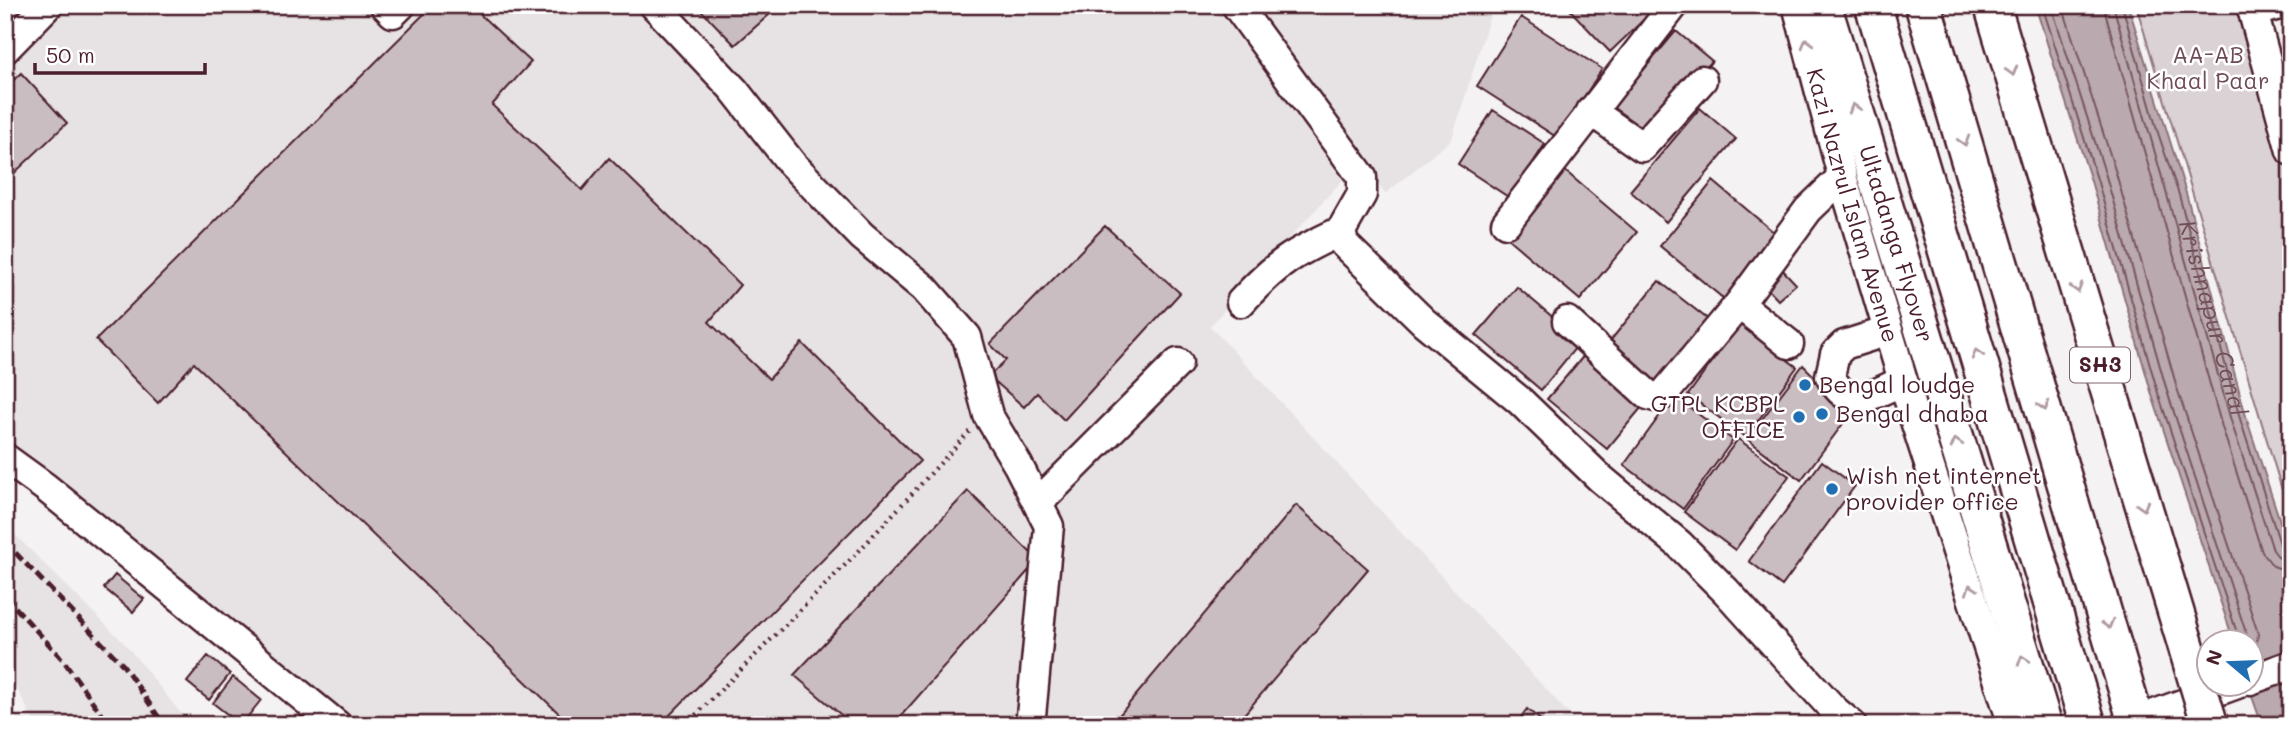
<svg xmlns="http://www.w3.org/2000/svg" width="2296" height="730" font-family="Mali,sans-serif">
	<style>
		.built { fill: #e7e2e3 }
		.green { fill: #dbd2d5; stroke: #927880; stroke-width: 2 }
		.water { fill: #baa9ae; stroke: #8d727a; stroke-width: 2 }
		.lines { fill: none; stroke-linecap: round; stroke-linejoin: round }
		.shore { stroke: #77565f; stroke-width: 2 }
		.building { fill: #cabdc1; stroke: #4a1f2b; stroke-width: 2 }
		.minor-casing { stroke: #4a1f2b; stroke-width: 33 }
		.major-casing { stroke: #4a1f2b; stroke-width: 40 }
		.path { stroke: #4a1f2b; stroke-width: 4.5; stroke-dasharray: 2 5; stroke-linecap: butt }
		.minor { stroke: #fff; stroke-width: 28 }
		.major { stroke: #fff; stroke-width: 35 }
		.rail { stroke: #4a1f2b; stroke-width: 5; stroke-dasharray: 10 5; stroke-linecap: butt }
		.major-bridge-casing { stroke: #4a1f2b; stroke-width: 40; stroke-linecap: butt }
		.major-bridge { stroke: #fff; stroke-width: 35 }
		.oneway { stroke: #ae9aa0 }
		.poi-dot { fill: #1f6fb2; stroke: #fff; stroke-width: 2.5 }
		.labels { text-anchor: middle; stroke-width: 5; stroke-linejoin: round; paint-order: stroke }
		.shield { fill: #fff; stroke: #80626b; stroke-width: 2 }
		.shield-label { font-size: 21px; font-weight: bold; fill: #4a1f2b }
		.park-label { font-size: 23px; fill: #6e4c56; stroke: #fff }
		.street-label { font-size: 23px; fill: #4a1f2b; stroke: #fff }
		.poi-label { font-size: 23px; fill: #4a1f2b; stroke: #fff; text-anchor: start }
		.water-label { font-size: 24px; font-style: italic; fill: #714f59; stroke: #fff }
	</style>
	<rect width="100%" height="100%" fill="#f4f2f2"/>
	<filter id="ink" filterUnits="userSpaceOnUse"><feTurbulence type="fractalNoise" baseFrequency=".0143" numOctaves="2"/><feDisplacementMap in="SourceGraphic" scale="14" xChannelSelector="R" yChannelSelector="G"/><feConvolveMatrix kernelMatrix="1 2 1 2 8 2 1 2 1" color-interpolation-filters="sRGB"/></filter>
	<g filter="url(#ink)">
		<path class="built" d="M67,5h1147l131,172 -135,149 369,399h-1219l-355,-288v-370z
			M1248,5h245l-41,134 -67,55z
			M5,525l121,120 64,80h-154l-31,-59z"/>
		<path class="green" d="M2136,5h108l47,171v344z"/>
		<path class="water" d="M2035,5h93l58,188 61,227 44,135v170h-29l-14,-40 2,-1v-42h-16l-82,-247 -61,-214z"/>
		<g class="lines">
			<g class="shore">
				<path d="M2042,5l55,174 61,214 82,249"/>
				<path d="M2051,5l55,171 61,215 82,251"/>
				<path d="M2062,5l54,168 61,215 81,245 -3,24 3,3"/>
				<path d="M2103,5l119,422 40,125 11,14 18,6"/>
				<path d="M2113,5l119,419 41,126 7,9 11,2"/>
				<path id="s1" d="M2122,5l35,125 22,65 62,227 40,125 10,5"/>
			</g>
		</g>
		<path class="building" d="M433,5h37l61,57 -39,43 90,85 27,-32 131,127 -31,37 60,57 33,-36 118,118 -260,264h-89l-377,-362 -36,40 -62,-63z
			M696,5h69l6,8 -36,32z
			M1577,5h82l-49,47 -39,-41z
			M1521,17l81,52 -44,69 -81,-52z
			M1676,31l36,30 -70,84 -36,-30z
			M21,73l46,50 -62,59v-94z
			M1700,108l36,31 -70,83 -36,-31z
			M1493,110l52,34 -35,54 -52,-34z
			M1564,170l73,62 -57,68 -73,-62z
			M1713,181l64,54 -53,64 -64,-53z
			M1105,226l75,67 -116,127 -27,-27 -13,14 -35,-31 17,-16 -16,-16z
			M1779,266l17,18 -18,16 -16,-17z
			M1659,281l56,44 -57,67 -52,-46z
			M1517,287l64,54 -40,49 -65,-55z
			M1740,324l57,43 -51,70 -58,-42z
			M1587,352l59,50 -39,47 -60,-50z
			M1803,365l25,25 17,31 -44,59 -54,-41z
			M1674,396l59,44 -50,69 -59,-44z
			M1738,439l51,37 -54,74 -51,-38z
			M1822,461l33,25 -73,100 -33,-25z
			M968,491l70,69 -145,165h-40l-59,-50z
			M1296,505l72,64 -133,156h-124z
			M115,575l29,24 -11,13 -29,-24z
			M208,656l22,18 -21,26 -22,-18z
			M233,677l28,23 -20,25 -28,-22z
			M1527,709l20,16h-32z"/>
		<g class="lines">
			<defs>
				<g id="minor">
					<path d="M385,5l8,8 8,-8"/>
					<path d="M654,5l80,85 58,74 70,72 62,52 43,49 21,78 30,50 31,61 -18,190"/>
					<path d="M1236,5l126,172v17l-21,37 3,13 80,78 96,79 80,77 79,66 47,47 108,119 18,15"/>
					<path id="s2" d="M1797,5l47,178 72,241 97,301"/>
					<path d="M2251,5l40,146"/>
					<path d="M2253,12l27,-7"/>
					<path d="M5,49l43,-44"/>
					<path d="M1591,111l51,36 60,-67"/>
					<path d="M1506,223l168,-218"/>
					<path d="M1241,302c36,-39 52,-49 100,-71"/>
					<path d="M1739,304l50,40"/>
					<path d="M1567,321l81,74 7,2 9,-3 75,-90 69,-94 34,-33"/>
					<path d="M1888,331l-44,14 -9,9 -5,22c20,38 41,18 73,5"/>
					<path d="M5,458l40,29 292,238"/>
					<path d="M1038,503l140,-140"/>
					<path d="M2250,680l41,-15"/>
					<path d="M2125,725l112,-41"/>
				</g>
				<g id="major">
					<path id="s3" d="M1823,5l221,720"/>
					<path d="M1873,5l215,720"/>
					<path d="M1923,5l214,720"/>
				</g>
			</defs>
			<use href="#minor" class="minor-casing"/>
			<use href="#major" class="major-casing"/>
			<path class="path" d="M686,725l172,-173 112,-121"/>
			<use href="#minor" class="minor"/>
			<use href="#major" class="major"/>
			<path class="rail" d="M5,542l118,123 41,60
				M5,596l59,65 45,64"/>
			<defs>
				<path id="major-bridge" d="M1992,5l218,720"/>
			</defs>
			<use href="#major-bridge" class="major-bridge-casing"/>
			<use href="#major-bridge" class="major-bridge"/>
		</g>
		<defs><path id="oneway-chevron" d="M-2-3.5L2.5 0L-2 3.5" fill="none" stroke-width="1.6" stroke-linecap="round" stroke-linejoin="round" transform="scale(1.75)"/></defs>
		<g class="oneway">
			<use href="#oneway-chevron" transform="translate(1807 43) rotate(-105)"/>
			<use href="#oneway-chevron" transform="translate(2012 71) rotate(73)"/>
			<use href="#oneway-chevron" transform="translate(1854 108) rotate(-107)"/>
			<use href="#oneway-chevron" transform="translate(1964 141) rotate(73)"/>
			<use href="#oneway-chevron" transform="translate(2077 288) rotate(73)"/>
			<use href="#oneway-chevron" transform="translate(1977 354) rotate(-107)"/>
			<use href="#oneway-chevron" transform="translate(2044 406) rotate(73)"/>
			<use href="#oneway-chevron" transform="translate(1956 443) rotate(-107)"/>
			<use href="#oneway-chevron" transform="translate(2143 506) rotate(73)"/>
			<use href="#oneway-chevron" transform="translate(1971 589) rotate(-109)"/>
			<use href="#oneway-chevron" transform="translate(2108 624) rotate(74)"/>
			<use href="#oneway-chevron" transform="translate(2023 660) rotate(-108)"/>
		</g>
	</g>
	<g class="poi-dot">
		<circle cx="1805" cy="385" r="7"/>
		<circle cx="1822" cy="414" r="7"/>
		<circle cx="1799" cy="417" r="7"/>
		<circle cx="1832" cy="489" r="7"/>
	</g>
	<g class="labels">
		<rect class="shield" x="2070" y="347.5" width="60" height="35" rx="5"/>
		<g class="shield-label">
			<text x="2100" y="372">SH3</text>
		</g>
		<g class="park-label">
			<text x="2208" y="63">AA-AB<tspan x="2208" dy="26">Khaal Paar</tspan></text>
		</g>
		<g class="street-label">
			<text dy="8" stroke="none"><textPath href="#s2" startOffset="208">Kazi Nazrul Islam Avenue</textPath></text>
			<text dy="8" stroke="none"><textPath href="#s3" startOffset="250">Ultadanga Flyover</textPath></text>
		</g>
		<g class="poi-label">
			<text x="1819" y="393">Bengal loudge</text>
			<text x="1785" y="412" text-anchor="end">GTPL KCBPL<tspan x="1785" dy="26">OFFICE</tspan></text>
			<text x="1836" y="422">Bengal dhaba</text>
			<text x="1846" y="484">Wish net internet<tspan x="1846" dy="26">provider office</tspan></text>
		</g>
		<g class="water-label">
			<text dy="8" stroke="none"><textPath href="#s1" startOffset="326">Krishnapur Canal</textPath></text>
		</g>
	</g>
	<rect width="2296" height="730" fill="none" stroke="#fff" stroke-width="28"/>
	<rect x="14" y="14" width="2268" height="702" fill="none" stroke="#4a1f2b" stroke-width="2.5" filter="url(#ink)"/>
	<g transform="translate(2230 663) rotate(289)"><circle r="33" fill="#ffffff" stroke="#b7a5aa" stroke-width="2"/>
	<path d="M0-5L12 26L0 18L-12 26Z" fill="#1f6fb2"/>
	<text y="-10" font-size="19" font-weight="bold" text-anchor="middle" fill="#4a1f2b">N</text>
	</g>
	<path d="M35 63v10h170v-10" fill="none" stroke="#4a1f2b" stroke-width="3.5"/>
	<text x="46" y="63" font-size="21" fill="#4a1f2b" stroke="#ffffff" stroke-width="5" paint-order="stroke">50 m</text>
</svg>
